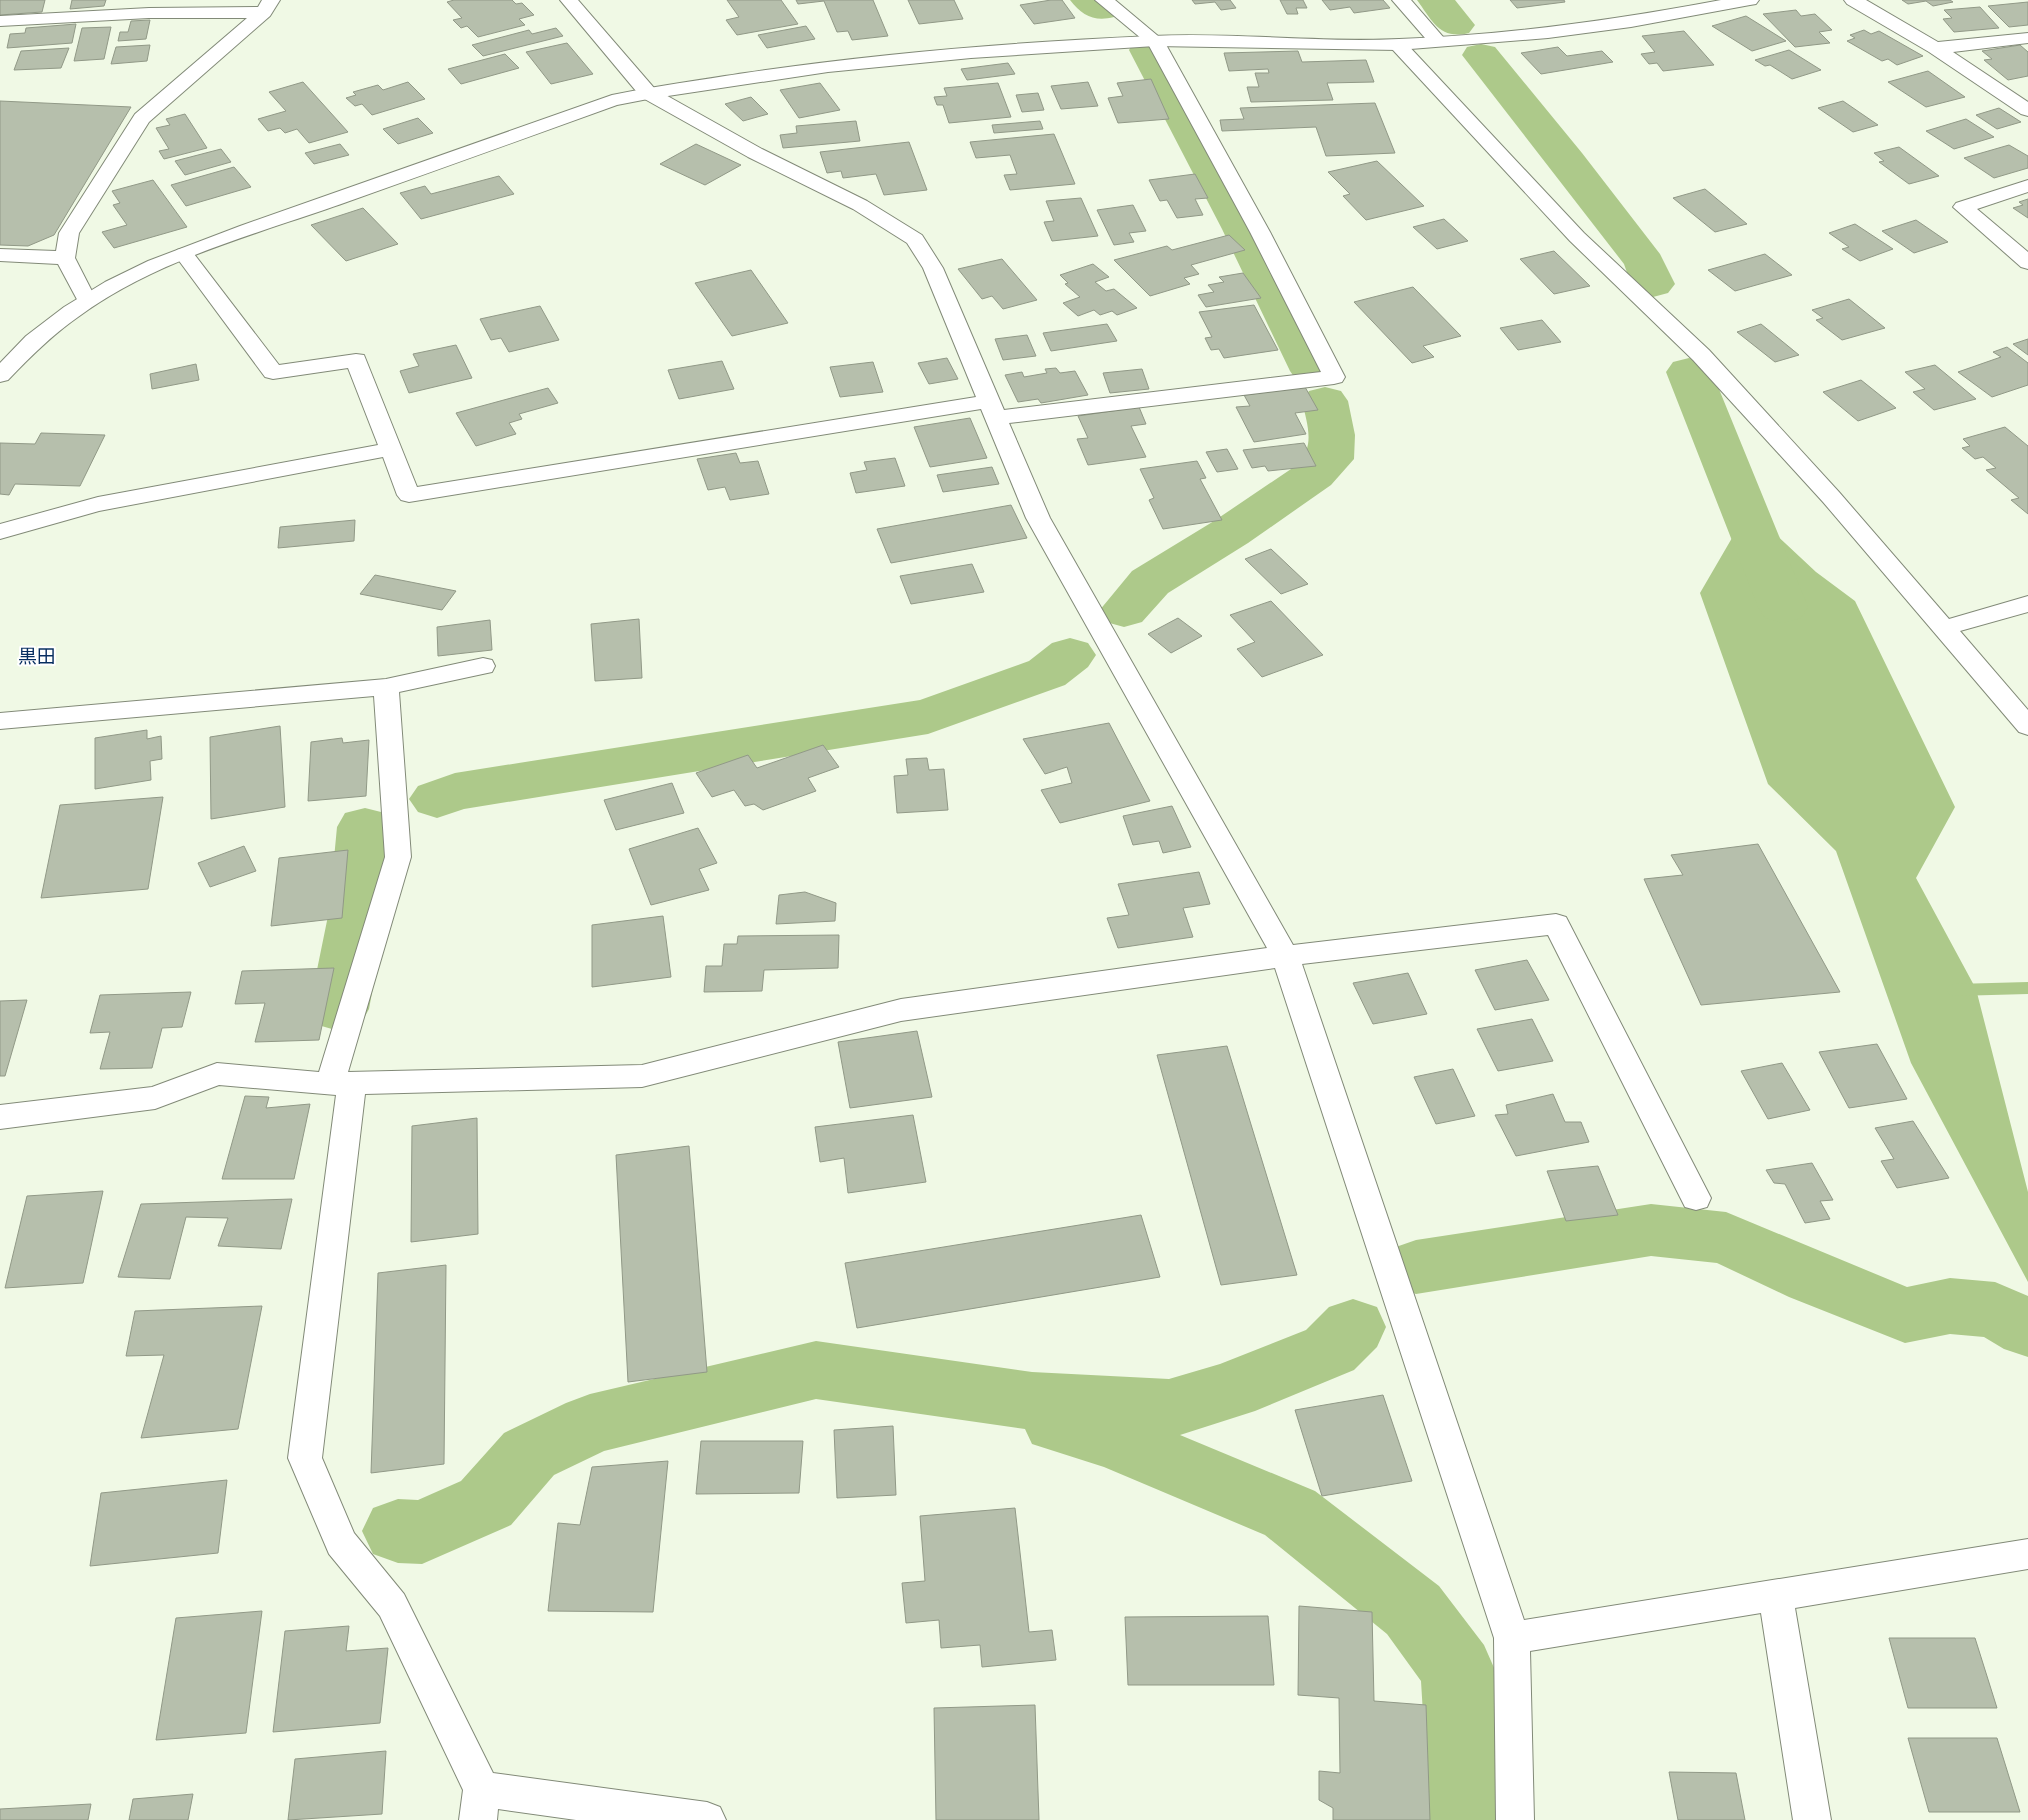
<svg xmlns="http://www.w3.org/2000/svg" width="2028" height="1820" font-family="'Varela Round','Noto Sans JP',sans-serif">
	<style>
		.water { fill: #adc98a }
		.lines { fill: none; stroke-linecap: round; stroke-linejoin: round }
		.stream { fill: #adc98a; fill-rule: evenodd }
		.canal { fill: #adc98a; fill-rule: evenodd }
		.building { fill: #b6bfac; stroke: #919987 }
		.minor-casing { stroke: #828a78; stroke-width: 2 }
		.tertiary-casing { stroke: #828a78; stroke-width: 2 }
		.minor { fill: #fff; fill-rule: evenodd }
		.tertiary { fill: #fff; fill-rule: evenodd }
		.labels { text-anchor: middle; stroke-width: 4; stroke-linejoin: round; paint-order: stroke }
		.quarter-label { font-size: 19px; fill: #062d5f; stroke: #fff }
	</style>
	<rect width="100%" height="100%" fill="#f0f9e5"/>
	<path class="water" d="M1769,528l47,44 39,29 100,206 -39,71 60,111 52,203v90l-117,-219 -75,-212 -68,-67 -68,-191 32,-55z"/>
	<g class="lines">
		<path class="stream" d="M2028,982v12l-73,2 -6,-2 -2,-4 2,-4 6,-2z"/>
		<path class="canal" d="M1070,0h43l7,9 -6,8c-19,5 -32,-1 -44,-17z
			M1417,0h38l20,25 -6,8c-29,7 -36,-11 -52,-33z
			M1148,39l14,3 5,8 97,179 72,142 -7,10 -16,4 -16,-4 -7,-10 -68,-142 -93,-179 5,-8z
			M1481,44l14,3 87,106 78,101 15,30 -7,9 -15,4 -15,-4 -7,-9 -7,-20 -162,-209 5,-8z
			M1689,358l16,4 7,10 96,235 -7,11 -18,5 -18,-5 -7,-11 -92,-235 7,-10z
			M1325,387l16,4 7,10 7,34 -1,24 -23,26 -83,58 -80,50 -26,29 -18,5 -18,-5 -7,-11 33,-40 82,-50 83,-56c19,-19 10,-41 5,-64l7,-10z
			M1070,638l18,5 8,12 -8,12 -23,18 -137,49 -464,75 -27,9 -19,-6 -9,-13 9,-13 37,-13 465,-73 109,-39 23,-18z
			M365,808l20,5 8,14 -6,84 -18,98 -9,16 -21,6 -21,-6 -9,-16 20,-98 8,-84 8,-14z
			M1651,1204l75,8 181,75 43,-9 45,4 33,14v61l-24,-8 -20,-12 -34,-3 -45,9 -116,-46 -72,-34 -66,-7 -235,38 -23,-8 -10,-19 10,-19 23,-8z
			M1353,1299l24,8 9,20 -9,20 -23,23 -99,41 -75,24 135,56 124,95 45,59 11,25 11,127 -1,23h-78l1,-23 -7,-116 -34,-47 -122,-99 -161,-68 -72,-23 -7,-15 -209,-30 -212,52 -50,24 -43,50 -89,39 -24,-1 -25,-9 -11,-23 11,-23 25,-9 20,1 43,-19 43,-48 62,-30 24,-9 226,-53 216,31 137,7 51,-15 86,-34 23,-23z"/>
	</g>
	<path class="building" d="M0,0h45l-3,12 -42,3z
		M72,0h34l-2,6 -34,3z
		M454,0h58l4,4 6,-1 12,12 -15,4 6,6 -47,12 -11,-11 -6,2 -8,-8 9,-2 -15,-16z
		M727,0h54l17,24 -61,11 -11,-15 13,-3z
		M796,0h77l15,36 -36,4 -4,-9 -11,1 -13,-31 -26,3z
		M908,0h46l9,19 -44,5z
		M1051,0h11l13,18 -41,6 -14,-19z
		M1192,0h38l6,8 -15,2 -6,-8 -20,2z
		M1280,0h23l4,8h-11l2,6h-11z
		M1322,0h61l7,8 -36,5 -4,-6 -20,3z
		M1510,0h54l1,2 -48,6z
		M1902,0h48l3,2 -20,4 -7,-5 -18,3z
		M2028,2v23l-19,2 -21,-21z
		M1980,7l19,21 -45,4 -11,-13 9,-1 -8,-8z
		M1796,10l5,6 14,-2 17,16 -13,2 11,11 -35,4 -32,-33z
		M1746,16l40,25 -34,10 -40,-25z
		M150,20l-4,19 -28,2 2,-9h8l3,-11z
		M76,24l-4,19 -65,5 3,-14 15,-1 1,-5z
		M806,26l9,13 -48,9 -9,-13z
		M111,27l-7,32 -30,2 8,-33z
		M556,28l7,8 -80,20 -11,-11 57,-15 3,4z
		M1864,30l7,4 8,-3 44,25 -26,9 -9,-6 -6,2 -35,-20 8,-3 -5,-3z
		M1684,31l30,34 -51,6 -6,-8 -8,1 -8,-10 14,-2 -13,-16z
		M567,43l26,31 -42,10 -25,-32z
		M150,45l-3,16 -36,3 5,-17z
		M2020,45l8,7v24l-20,4 -24,-20 8,-1 -10,-8z
		M1558,47l9,9 35,-5 11,11 -72,12 -20,-21z
		M69,48l-8,20 -47,2 7,-19z
		M1789,50l32,20 -29,9 -22,-14 -5,1 -10,-6z
		M1298,51l4,11 64,-2 8,22 -47,1 6,17 -82,2 -4,-15h12l-4,-14h14l-1,-4 -39,2 -5,-18z
		M505,54l14,14 -58,16 -13,-15z
		M1008,63l7,11 -48,6 -6,-11z
		M1928,71l37,26 -39,10 -38,-25z
		M1151,79l18,40 -51,4 -10,-25 15,-2 -6,-13z
		M303,82l45,50 -39,11 -12,-14 -12,4 -5,-5 -12,3 -10,-12 28,-8 -17,-19z
		M408,82l17,17 -53,16 -10,-11 -7,2 -9,-8 10,-3 -3,-3 25,-7 5,5z
		M1088,82l10,24 -37,3 -10,-23z
		M820,83l20,27 -41,8 -19,-28z
		M998,83l13,34 -62,6 -6,-18h-6l-3,-8 13,-1 -3,-8z
		M1038,93l6,17 -22,2 -6,-17z
		M751,97l17,17 -25,7 -18,-17z
		M0,101l131,6 -77,128 -26,11 -28,-1z
		M1843,101l35,24 -25,7 -35,-24z
		M1375,103l20,50 -69,3 -10,-29 -94,4 -2,-11 24,-1 -4,-11z
		M1999,108l22,14 -24,7 -21,-14z
		M185,114l22,34 -43,11 -5,-8 10,-2 -13,-21 14,-3 -4,-6z
		M418,118l15,15 -35,11 -15,-15z
		M1966,119l28,18 -40,12 -28,-18z
		M856,121l4,20 -77,7 -3,-13 17,-2 -1,-7z
		M1040,121l3,8 -49,4 -2,-8z
		M1054,134l21,50 -65,6 -6,-15 13,-1 -7,-19 -34,3 -6,-16z
		M909,142l18,48 -43,5 -8,-21 -33,4 -2,-7 -14,2 -7,-21z
		M340,144l9,11 -35,9 -9,-11z
		M696,144l45,21 -36,20 -45,-21z
		M2009,145l19,11v12l-34,10 -30,-20z
		M1899,147l40,29 -30,8 -30,-22 5,-1 -10,-8z
		M221,149l10,13 -46,13 -10,-14z
		M1377,161l47,45 -58,14 -23,-24 7,-2 -22,-22z
		M234,167l17,20 -65,19 -15,-21z
		M1195,174l13,24 -13,1 8,16 -26,3 -10,-18 -7,1 -11,-21z
		M499,176l15,18 -93,25 -21,-26 25,-7 6,8z
		M153,180l34,47 -73,21 -12,-16 25,-7 -14,-20 7,-2 -8,-12z
		M1705,189l42,35 -32,8 -42,-34z
		M1081,198l17,38 -46,5 -8,-19 10,-1 -8,-20z
		M2028,199v19l-15,-10 10,-3 -4,-3z
		M1133,205l13,26 -17,2 5,9 -20,3 -17,-35z
		M363,208l35,36 -52,17 -35,-36z
		M1444,219l24,22 -31,8 -24,-22z
		M1916,220l32,22 -34,11 -32,-22z
		M1855,224l38,25 -33,12 -18,-12 7,-2 -20,-14z
		M1229,235l16,15 -54,15 8,9 -15,4 6,6 -40,12 -36,-36 53,-14 5,4z
		M1554,251l36,35 -36,8 -34,-35z
		M1765,254l27,21 -57,16 -27,-21z
		M1002,259l35,41 -34,9 -11,-13 -10,3 -24,-30z
		M1093,264l16,13 -14,5 11,9 8,-2 23,19 -20,7 -5,-4 -12,4 -6,-5 -16,6 -15,-13 17,-6 -15,-13 3,-1 -8,-8z
		M751,270l37,53 -56,13 -37,-53z
		M1243,273l18,25 -55,9 -8,-12 16,-3 -6,-7 16,-3 -5,-5z
		M1413,287l48,49 -38,10 11,11 -22,6 -58,-61z
		M1849,299l36,29 -43,12 -26,-20 7,-2 -11,-8z
		M1254,305l24,45 -54,8 -5,-9 -8,1 -6,-12 7,-1 -13,-25z
		M540,306l19,34 -50,12 -8,-14 -10,2 -11,-21z
		M1542,320l19,22 -43,8 -18,-22z
		M1107,324l10,17 -66,10 -8,-18z
		M1761,324l38,31 -24,7 -38,-30z
		M1027,335l9,21 -33,4 -8,-21z
		M2028,339v16l-15,-11z
		M456,345l16,33 -63,15 -9,-22 19,-5 -6,-12z
		M2007,347l21,16v22l-36,12 -34,-25 43,-15 -8,-5z
		M947,358l11,21 -29,5 -11,-21z
		M722,361l12,28 -55,10 -11,-29z
		M873,362l10,30 -43,5 -10,-30z
		M196,364l3,16 -47,9 -2,-15z
		M1935,365l41,34 -42,11 -21,-18 12,-3 -20,-17z
		M1056,368l4,5 15,-2 13,24 -47,8 -3,-4 -20,3 -13,-27 17,-3 2,5 23,-4 -2,-4z
		M1142,369l7,20 -39,4 -7,-20z
		M1861,380l35,28 -38,13 -35,-29z
		M1305,387l13,23 -23,3 11,21 -52,8 -18,-35 14,-1 -6,-11z
		M548,388l10,15 -39,11 3,5 -13,4 7,11 -40,12 -20,-33z
		M1139,407l7,17 -15,2 15,31 -58,8 -11,-26 11,-1 -10,-22z
		M970,418l17,40 -57,9 -16,-40z
		M2005,427l23,19v68l-17,-14 8,-2 -33,-28 10,-2 -13,-11 -8,2 -13,-11 8,-2 -7,-7z
		M41,433l64,2 -25,51 -65,-2 -6,11 -9,-1v-51l35,1z
		M1304,443l12,23 -48,5 -3,-5 -13,2 -9,-18z
		M1227,449l11,20 -21,3 -11,-20z
		M736,453l4,10 18,-2 11,33 -39,6 -5,-13 -17,3 -11,-31z
		M895,458l10,28 -49,7 -6,-20 17,-3 -3,-8z
		M1197,461l9,17 -6,1 22,41 -59,9 -14,-29 5,-2 -14,-29z
		M992,467l7,17 -56,8 -6,-17z
		M1011,505l16,33 -136,25 -14,-34z
		M355,520l-1,21 -76,7 2,-21z
		M1271,549l37,35 -27,10 -36,-35z
		M972,564l12,28 -73,12 -11,-28z
		M375,575l81,16 -14,19 -82,-16z
		M1271,601l52,54 -61,22 -25,-28 18,-7 -25,-27z
		M1178,618l24,18 -31,17 -23,-19z
		M639,619l3,59 -47,3 -4,-57z
		M490,620l2,30 -54,6 -1,-29z
		M1109,723l41,78 -90,22 -19,-33 31,-7 -5,-16 -22,7 -22,-35z
		M280,726l5,81 -74,12 -1,-82z
		M147,730v9l14,-3 1,23 -12,2 1,19 -56,9v-51z
		M342,738l1,5 26,-3 -3,56 -58,5 3,-59z
		M823,745l16,22 -31,11 8,13 -53,19 -9,-6 -9,2 -11,-16 -22,7 -16,-24 52,-18 9,13z
		M927,758l2,12 15,-1 4,41 -51,3 -3,-37 14,-1 -2,-16z
		M672,783l12,30 -68,17 -12,-30z
		M163,797l-15,92 -107,9 19,-93z
		M1172,806l19,41 -28,6 -4,-12 -26,4 -10,-29z
		M698,828l19,35 -18,6 10,21 -58,15 -22,-56z
		M1758,844l82,148 -139,13 -57,-126 39,-4 -12,-20z
		M244,846l12,25 -46,16 -12,-24z
		M348,850l-6,68 -71,8 8,-68z
		M1199,872l11,32 -27,4 10,29 -75,11 -11,-30 22,-3 -11,-31z
		M805,892l31,11 -1,18 -59,3 3,-29z
		M663,916l8,61 -79,10v-62z
		M839,935l-1,33 -74,2 -2,21 -58,1 2,-26h16l2,-22h13l1,-8z
		M1527,960l22,40 -54,10 -20,-40z
		M334,968l-15,72 -64,2 10,-39 -30,1 7,-33z
		M1408,973l19,41 -54,10 -20,-41z
		M191,992l-9,35 -20,1 -10,40 -52,1 10,-37 -20,1 10,-38z
		M27,1000l-22,76h-5v-75z
		M1532,1019l21,42 -55,10 -21,-42z
		M917,1031l15,66 -82,11 -12,-66z
		M1877,1044l30,55 -58,9 -30,-56z
		M1227,1046l70,229 -76,10 -64,-230z
		M1782,1063l28,47 -42,9 -27,-48z
		M1453,1069l22,47 -39,8 -22,-47z
		M1553,1094l12,28h16l8,20 -73,14 -21,-41 13,-1 -2,-9z
		M245,1096l24,1 -3,11 44,-4 -16,75h-72z
		M913,1115l13,67 -78,11 -4,-35 -24,4 -5,-35z
		M477,1118l1,116 -67,8 1,-116z
		M1913,1121l36,57 -52,10 -16,-27 13,-2 -19,-31z
		M689,1146l18,226 -79,10 -12,-227z
		M1812,1163l21,37 -13,1 10,18 -25,4 -20,-39 -11,-1 -8,-13z
		M1598,1166l20,49 -52,6 -19,-50z
		M103,1191l-20,92 -78,5 22,-92z
		M292,1199l-11,50 -63,-3 10,-28 -42,-1 -16,62 -52,-2 23,-73z
		M1141,1215l19,62 -303,51 -12,-65z
		M446,1265l-2,199 -73,9 7,-200z
		M262,1306l-24,123 -97,9 23,-83 -38,1 9,-45z
		M1383,1395l29,86 -90,15 -27,-86z
		M893,1426l3,69 -59,3 -3,-68z
		M701,1441h102l-4,52 -103,1z
		M668,1461l-15,151 -105,-1 10,-88 22,2 12,-58z
		M227,1480l-9,73 -128,13 11,-73z
		M1015,1508l14,124 23,-2 4,30 -74,7 -2,-22 -39,3 -2,-28 -33,3 -4,-40 23,-2 -5,-65z
		M1299,1606l73,6 2,89 52,4 4,115h-97v-12l-14,-8v-29l21,2 -1,-75 -41,-3z
		M262,1611l-16,122 -90,7 20,-122z
		M1268,1616l6,69h-146l-3,-68z
		M349,1626l-3,25 42,-3 -8,75 -107,9 12,-101z
		M1889,1638h86l22,70h-89z
		M1035,1705l4,115h-103l-2,-112z
		M1908,1738h89l23,74h-91z
		M386,1751l-4,63 -94,6 7,-61z
		M1669,1772l67,1 9,47h-67z
		M193,1794l-5,26h-59l4,-21z
		M91,1804l-3,16h-88v-11z"/>
	<g class="lines">
		<defs>
			<path id="minor" d="M262,0h18l-10,16 -121,106 -70,111 -4,25 22,43 -3,4 -7,2 -7,-2 -22,-41 -58,-3v-12l56,2 3,-18 76,-119 112,-96h-98l-149,8v-10l149,-8 109,-1z
				M560,0h18l77,89 107,60 105,52 55,34 21,33 61,142 317,-38 -71,-140 -102,-188 -53,-44h20l49,41 106,191 75,145 -3,5 -8,2 -325,39 41,95 243,427 263,-31 10,3 145,281 -4,9 -11,3 -11,-3 -137,-272 -246,29 222,656 504,-81v30l-233,39 36,212h-38l-32,-207 -231,38 4,169h-38l-2,-182 -219,-670 -374,53 -259,66 -277,7 -43,364 32,75 50,61 89,179 214,29 13,5 6,13h-150l-78,-11 -1,11h-38l4,-30 -83,-174 -51,-62 -41,-96 48,-363 -117,-10 -64,24 -155,20v-24l152,-18 65,-24 102,9 66,-215 -11,-161 -374,33v-16l386,-34 97,-21 9,2 3,6 -3,6 -93,20 12,165 -63,215 294,-7 259,-66 366,-51 -241,-430 -45,-109 -572,93 -8,-2 -4,-5 -14,-38 -284,54 -99,28v-15l98,-27 280,-52 -30,-77 -75,11 -8,-2 -91,-123 3,-4 7,-2 7,2 88,115 77,-11 8,1 53,132 559,-90 -53,-129 -16,-25 -54,-34 -105,-52 -107,-60z
				M1392,0h19l33,38 3,4 -3,4h-12z
				M1844,0h22l72,42 90,-9v10l-75,9 75,50v14l-7,-2 -92,-62 -82,-48z
				M1398,40l6,1 180,192 125,117 130,142 110,127 79,-23v16l-68,19 68,79v25l-9,-3 -196,-230 -130,-142 -123,-119 -178,-192 -3,-4 3,-4z
				M2028,180v12l-51,17 51,43v17l-7,-2 -68,-60 3,-4z"/>
			<path id="tertiary" d="M1721,0h38l-3,4 -6,1 -119,22 -83,11 -150,12 -243,-4 -184,12 -143,14 -180,27 -31,6c-91,33 -182,66 -273,98 -90,32 -189,57 -266,114 -26,18 -48,40 -70,63l-8,2v-19l26,-27 38,-29 41,-25 43,-21 92,-35 372,-131c44,-9 88,-15 133,-22 134,-20 271,-31 407,-37 82,-4 165,7 247,3 108,-4 216,-19 322,-39z"/>
		</defs>
		<use href="#minor" class="minor-casing"/>
		<use href="#tertiary" class="tertiary-casing"/>
		<use href="#minor" class="minor"/>
		<use href="#tertiary" class="tertiary"/>
	</g>
	<g class="labels">
		<g class="quarter-label">
			<text x="37" y="663">黒田</text>
		</g>
	</g>
</svg>
